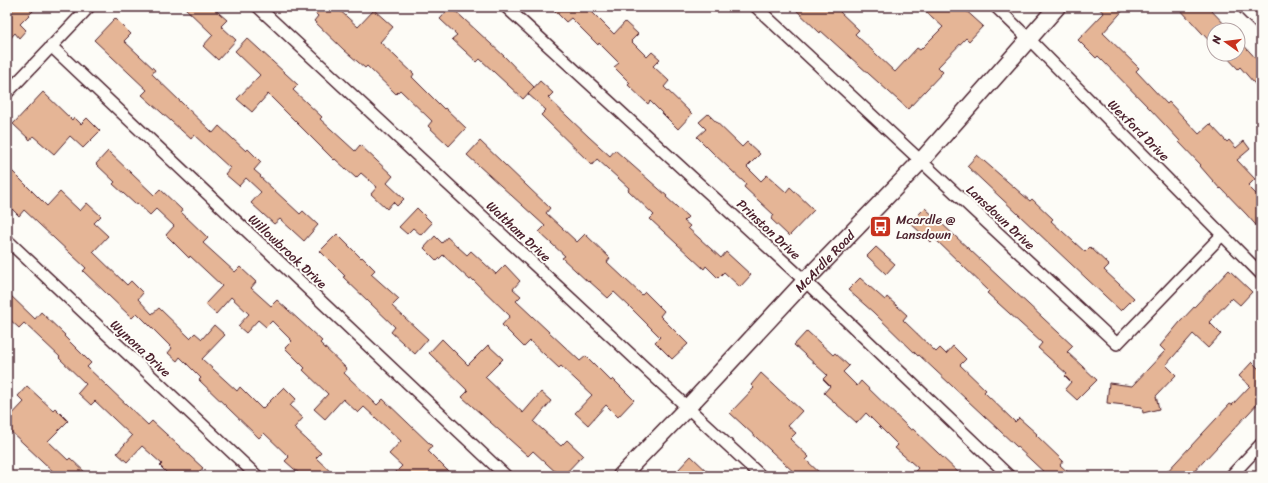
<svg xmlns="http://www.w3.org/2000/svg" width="1268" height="483" font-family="Sriracha,sans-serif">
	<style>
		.building { fill: #e5b596; stroke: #4a1f2b }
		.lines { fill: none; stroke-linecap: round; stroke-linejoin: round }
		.street-casing { stroke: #4a1f2b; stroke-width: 14 }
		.secondary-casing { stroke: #4a1f2b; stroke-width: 19 }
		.street { stroke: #fdfcf7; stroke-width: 11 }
		.secondary { stroke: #fdfcf7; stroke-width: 16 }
		.labels { text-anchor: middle; stroke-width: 4; stroke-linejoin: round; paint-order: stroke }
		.street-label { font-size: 13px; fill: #4a1f2b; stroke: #fdfcf7 }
		.poi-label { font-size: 13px; fill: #4a1f2b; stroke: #fdfcf7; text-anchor: start }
	</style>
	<rect width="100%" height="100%" fill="#fdfcf7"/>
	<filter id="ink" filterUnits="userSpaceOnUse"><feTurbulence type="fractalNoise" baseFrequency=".025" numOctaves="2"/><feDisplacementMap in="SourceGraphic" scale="8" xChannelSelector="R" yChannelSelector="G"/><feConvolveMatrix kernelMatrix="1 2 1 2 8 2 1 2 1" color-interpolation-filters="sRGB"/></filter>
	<g filter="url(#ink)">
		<path class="building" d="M14,7h23l-17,17 6,6 -7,8 -4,-5 -8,9v-27z
			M184,7h28l15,13 -6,6 15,14 -18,20 -15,-14 10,-11z
			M309,7h27l22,20 16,-17 19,17 -13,15 34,32 -2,3 32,32 1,-1 21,20 -17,18 -21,-20 4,-5 -32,-31 -4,4 -29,-28 -2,2 -21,-18 -30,-29 4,-5z
			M451,7l53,49 30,31 -11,12 -43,-40 -3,3 -25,-23 5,-4 -17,-16z
			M551,7h36l27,27 11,-12 13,12 -7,7 16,16 5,-5 8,7 -7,7 16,15 -5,6 28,27 -14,15 -28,-28 -2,3 -20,-19 2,-2 -16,-16 5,-4 -20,-20 -1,2 -27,-27 -5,4z
			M793,7h52l-5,5 19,18 -4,4 40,38 22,-24 3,2 23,-23 -22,-20h41l21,19 -14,15 -3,-3 -28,29 5,5 -35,37 -87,-78 -1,2z
			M1097,7h29l-23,26 36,35 -3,3 31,33 2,-2 30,32 11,-10 17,18 2,-2 7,8 8,-7 6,8 -13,11 18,19 -7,7 13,13v32l-14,-16 -26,-27 -1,1 -20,-23 1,-1 -22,-23 1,-1 -30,-32 -52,-53 -2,2 -18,-18 26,-27z
			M1178,7h30l22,23h-16v16z
			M115,18l16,16 -7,7 31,29 -3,4 61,59 6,-7 27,25 2,-2 13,13 -7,8 7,6 -1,1 40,37 3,-3 15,14 -14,16 -24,-22 -6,5 -23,-21 10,-11 -15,-14 -7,8 -14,-12 5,-6 -36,-33 -3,4 -49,-44 5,-5 -53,-50z
			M247,38l51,47 -5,5 29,27 -2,2 35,32 5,-6 33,31 -6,7 17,16 -7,7 -4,-4 -6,7 -16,-15 6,-7 -16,-14 -5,5 -21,-19 -1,1 -66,-66 -16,18 -15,-13 23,-24 -25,-24z
			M1238,39l23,25v27l-21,-24 -2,2 -14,-15h14z
			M540,81l13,12 -5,5 41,39 21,19 5,-6 52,46 -1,1 22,20 -4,4 6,5 -2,2 33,30 5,-6 25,23 -11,12 -16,-15 -6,6 -12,-12 -2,3 -54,-50 4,-4 -26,-25 1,-2 -32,-29 -5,6 -51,-50 5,-5 -18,-16z
			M43,92l29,28 2,-3 7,7 6,-6 13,13 -17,17 -13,-12 -16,18 -21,-18 -3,4 -17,-16z
			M708,114l34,33 5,-5 13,12 -13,13 14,14 6,-6 19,17 4,-5 24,23 -25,26 -18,-17 3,-4 -30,-28 2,-3 -32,-30 -17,-17 9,-8 -7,-7z
			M480,141l70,67 -4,5 31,29 8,-8 25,24 -3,4 35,33 3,-3 19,19 -4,5 28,28 -16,15 -17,-17 5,-5 -30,-30 -16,-15 -6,6 -19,-17 -1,1 -26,-24 3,-2 -26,-24 6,-6 -78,-71z
			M108,151l46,44 6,-6 22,21 -1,2 27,26 -5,5 32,29 5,-5 16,15 -5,6 20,18 6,-6 21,19 24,22 -2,2 27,26 -3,4 33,32 6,-6 49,47 -4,5 25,25h-61l10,-10 -13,-12 12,-13 -37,-34 -6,6 -15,-14 -18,20 -11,-10 14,-15 -25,-24 2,-2 -20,-20 7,-7 -20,-20 -6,6 -8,-7 -12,13 -8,-7 11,-12 -18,-17 -15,17 -11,-10 17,-18 -32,-30 -1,2 -23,-23 8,-9 -18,-17 -6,6 -13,-12 -2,1 -22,-20 2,-2 -19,-18z
			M977,155l53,46 2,-2 21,20 -2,2 34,31 5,-5 19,18 -5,5 30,28 -13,13 -154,-145z
			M7,166l40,40 13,-14 20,19 7,-8 14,13 -7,7 14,13 -15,16 34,33 4,-4 12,12 -5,6 14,15 7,-6 31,30 5,-5 7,6 12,-14 11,10 -23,24 35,32 3,-4 22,22 22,-22 12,12 -6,7 13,12 -9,10 27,25 -5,5 19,18h-33l-17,-15 4,-4 -25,-24 -5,5 -60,-58 2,-2 -21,-21 -3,4 -9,-8 4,-5 -35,-35 -5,5 -49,-47 3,-3 -62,-58 -5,6 -12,-12z
			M417,208l15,15 -11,12 -8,-7 -6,6 -8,-7z
			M925,208l148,138 -6,6 30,28 -20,20 -12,-11 6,-7 -6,-6 2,-2 -29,-26 4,-5 -55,-50 2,-2 -55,-53 -3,4 -21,-19z
			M337,234l24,24 1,-1 13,13 -4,4 28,25 -7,7 36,33 -13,15 -24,-22 4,-5 -52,-50 2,-1 -25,-25z
			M435,236l7,7 5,-6 20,18 4,-4 25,23 9,-9 15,16 -7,8 8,7 -5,5 64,60 6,-5 25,25 2,-2 21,21 -16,17 -12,-12 -18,20 -13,-12 17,-18 -31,-29 -2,2 -29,-27 -6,6 -22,-22 8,-9 -38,-37 -2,1 -27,-25 -6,6 -13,-13z
			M876,247l19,17 -9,10 -19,-18z
			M1229,270l23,22 -12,13 -8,-7 -23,24 12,12 -13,14 -15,-14 -27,31 10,10 -20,21 3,13 -16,4 -1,-6 -35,-4 2,-20 23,3 33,-35 -5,-5 20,-24z
			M860,278l25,22 2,-3 20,18 -4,5 33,32 4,-4 6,6 7,-8 13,13 -6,6 26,25 -2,2 31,30 4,-4 18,16 -1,1 27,26 -3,4 12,11h-24l-129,-121 -1,1 -45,-44 -25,-22z
			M7,292l28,27 6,-7 24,23 -1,1 27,27 -4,4 61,58 4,-4 51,47 -9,8h-24l-10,-10 2,-2 -20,-18 -15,16 -10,-9 15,-17 -37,-35 -4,4 -13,-12 8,-9 -27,-26 1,-1 -36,-34 -5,5 -12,-11z
			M807,331l26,24 2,-2 14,13 -6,6 14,14 4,-5 50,49 2,-1 49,47h-51l7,-8 -23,-20 3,-3 -32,-32 -9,10 -33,-30 6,-7 -7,-7 4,-4 -33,-30z
			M442,339l26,26 20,-20 15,14 -18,18 38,36 18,-21 10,9 -17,21 27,24 6,-6 16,15 -20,21h-3l-27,-25 -5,5 -66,-59 6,-6 -39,-38z
			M1252,362l9,9v29l-71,76h-27l67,-72 2,1 18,-19 -11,-10z
			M761,373l41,38 -14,15 8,7 -6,6 19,18 -3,3 17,16h-25l-68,-63 24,-25 -3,-3z
			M27,386l26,24 2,-2 13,13 -20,20 20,19 2,-2 19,18h-31l-51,-48v-8l17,-18 -6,-6z
			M691,456l21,20h-29l-6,-5z"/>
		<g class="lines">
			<defs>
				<path id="street" d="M258,7l503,469
					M506,7l299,274 204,195
					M756,7l361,337 105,-109
					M996,7l33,32 232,235
					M1243,7l18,18
					M51,46l455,430
					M7,93l82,-86
					M7,240l250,236
					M1231,476l30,-32"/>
				<g id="secondary">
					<path id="s1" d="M621,476l66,-68 118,-127 116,-120 136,-154"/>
				</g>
			</defs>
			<use href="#street" class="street-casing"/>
			<use href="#secondary" class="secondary-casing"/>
			<use href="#street" class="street"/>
			<use href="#secondary" class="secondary"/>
		</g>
	</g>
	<defs>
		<symbol id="bus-square" viewBox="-11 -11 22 22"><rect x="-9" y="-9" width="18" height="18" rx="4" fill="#c8321e" stroke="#fdfcf7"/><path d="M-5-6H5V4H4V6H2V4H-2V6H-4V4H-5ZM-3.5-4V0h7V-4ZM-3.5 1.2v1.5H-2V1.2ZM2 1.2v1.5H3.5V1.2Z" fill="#fff"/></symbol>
	</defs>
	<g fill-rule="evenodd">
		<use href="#bus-square" x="868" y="214" width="25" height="25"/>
	</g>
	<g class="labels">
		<g class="street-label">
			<text transform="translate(1139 130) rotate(45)" y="5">Wexford Drive</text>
			<text transform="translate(1001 217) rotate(43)" y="5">Lansdown Drive</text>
			<text transform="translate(769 229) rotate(43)" y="5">Prinston Drive</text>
			<text transform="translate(519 231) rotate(43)" y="5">Waltham Drive</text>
			<text transform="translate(288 251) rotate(43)" y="5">Willowbrook Drive</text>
			<text dy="5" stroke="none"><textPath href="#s1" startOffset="296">McArdle Road</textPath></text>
			<text transform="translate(141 348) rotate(43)" y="5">Wynona Drive</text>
		</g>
		<g class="poi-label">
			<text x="896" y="224">Mcardle @<tspan x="896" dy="15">Lansdown</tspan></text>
		</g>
	</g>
	<rect width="1268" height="483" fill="none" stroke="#fdfcf7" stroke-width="24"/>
	<rect x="12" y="12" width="1244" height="459" fill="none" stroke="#4a1f2b" stroke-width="1.5" filter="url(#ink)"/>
	<g transform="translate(1226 42) rotate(284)"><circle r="19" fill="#fdfcf7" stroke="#b5a4a5"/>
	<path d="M0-3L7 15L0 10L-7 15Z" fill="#c8321e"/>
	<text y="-6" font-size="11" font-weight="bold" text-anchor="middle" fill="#4a1f2b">N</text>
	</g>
</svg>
